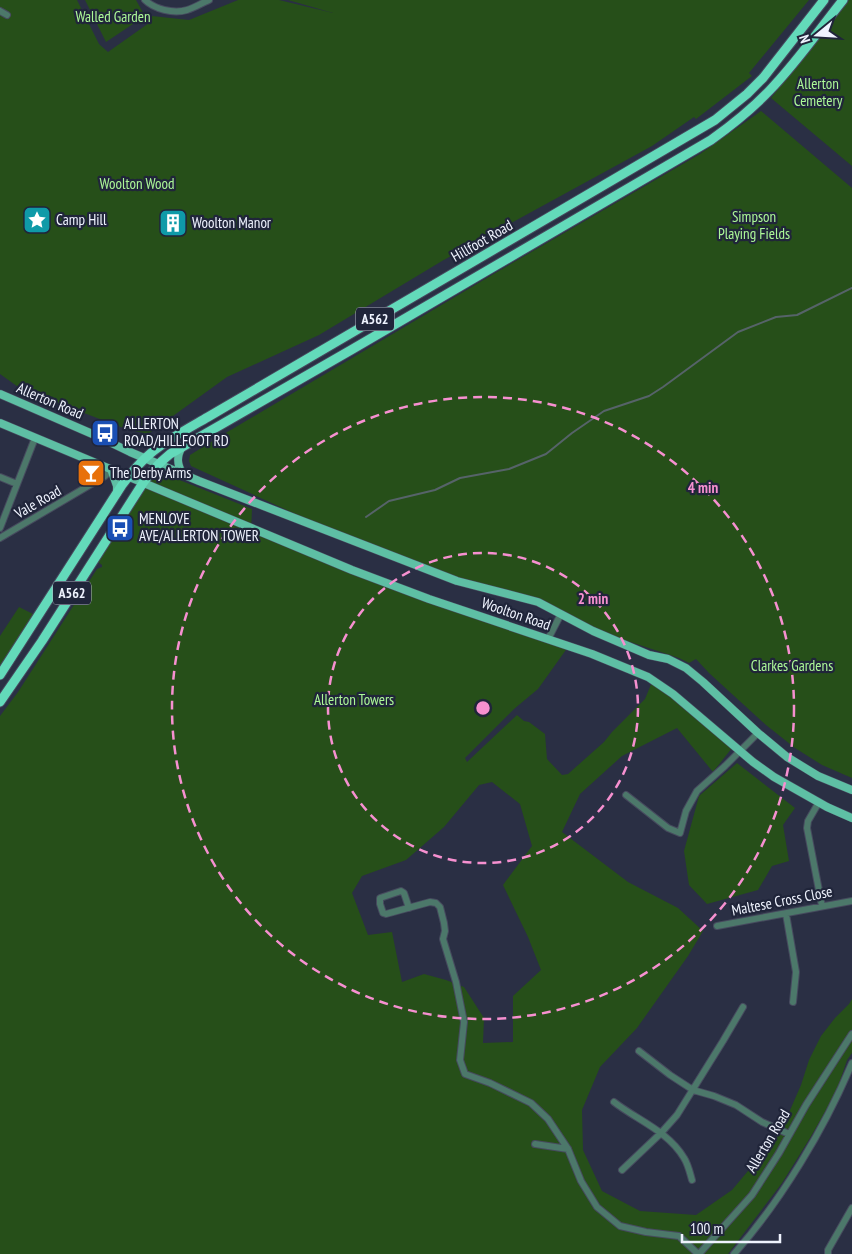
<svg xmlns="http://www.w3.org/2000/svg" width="852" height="1254" font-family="'PT Sans Narrow',sans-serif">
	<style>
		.green { fill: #264f19; fill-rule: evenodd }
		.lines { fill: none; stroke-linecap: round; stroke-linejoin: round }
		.stream { stroke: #566369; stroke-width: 2 }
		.minor-casing { stroke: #464a5e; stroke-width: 8 }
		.major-casing { stroke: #464a5e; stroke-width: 9 }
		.highway-casing { stroke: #464a5e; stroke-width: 11 }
		.minor { stroke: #4c786a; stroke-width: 6 }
		.major { stroke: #5ebfa4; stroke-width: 8 }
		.highway { stroke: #63daba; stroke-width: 9 }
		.ring { fill: none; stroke: #f690d0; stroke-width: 2.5; stroke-dasharray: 9 6 }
		.labels { text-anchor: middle; stroke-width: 4.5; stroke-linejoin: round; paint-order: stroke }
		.shield { fill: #20253a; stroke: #b1b5c3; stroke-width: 1 }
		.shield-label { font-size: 14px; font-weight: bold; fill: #eff3fe }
		.park-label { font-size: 15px; fill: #acf897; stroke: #20253a }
		.poi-label { font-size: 15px; fill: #eff3fe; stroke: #20253a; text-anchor: start }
		.street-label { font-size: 15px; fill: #eff3fe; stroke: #20253a }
		.centre { fill: #f690d0; stroke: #20253a; stroke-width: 2.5 }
		.ring-label { font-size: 15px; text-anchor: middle; font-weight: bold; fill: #f690d0; stroke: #20253a; stroke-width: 4.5; stroke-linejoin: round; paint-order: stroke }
	</style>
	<rect width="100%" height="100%" fill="#2a2f44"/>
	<path class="green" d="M0,0h77l22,44 9,8 41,-29 3,-7 37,4 49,-20h41l54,13 -45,-13h521l-60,73 3,3 -56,43 -2,-2 -42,29 -210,115 -123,74 -92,42 -79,57 -22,-5 -105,-40 -21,-15z
		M85,0h51l9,16 -39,26z
		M849,0h3v166l-81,-68z
		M761,111l91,77v590l-30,-13 -27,-17 -29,-23 -57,-52 -13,-14 -7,4 -10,-5 -85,-28 -54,-29 -80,-22 -147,-57 -122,-56 -2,-5 1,-6 39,-24 268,-159 203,-118z
		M157,471l95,38 -1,22 317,116 -30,42 -24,20 -49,49 2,4 50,-47 7,6 5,1 16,12 2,25 15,16 6,-1 36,-32 8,-10 33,-33 7,-17 16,11 64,55 -19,24 -36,-44 -55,28 -42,38 -18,38 66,50 50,26 25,23 -15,25 -51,72 -37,39 -18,43 1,40 19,41 38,20 56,4 36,-25 48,-57 21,-48 8,-25 12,-24 14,-18 14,-14 3,-5v54l-5,7 -11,33 -26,45 -28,45 -54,71h-728v-538l18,-24 79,-123 5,-2v-2l-4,-3c18,-31 35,-64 59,-91zM492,782l28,22 12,42 -29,39 25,52 13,33 -28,26v46l-30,1 1,-25 -20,-31 -18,-7 -22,-6 -22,8 -10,-50 -24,3 -16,-42 10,-17 44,-16 38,-33 35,-42z
		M19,607l16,8 -35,51v-30z
		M737,763l58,45 -12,17 6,36 -17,5 -14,24 -51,14 -18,-19 -5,-34 15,-55z"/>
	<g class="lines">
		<path class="stream" d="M366,517l23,-16 46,-11 25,-12 49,-9 37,-15 26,-21 32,-22 45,-15 14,-9 75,-55 38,-15 21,-2 55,-27"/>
		<defs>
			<path id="minor" d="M145,0c9,9 28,14 42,10 7,-2 15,-7 22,-10
				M0,11l7,4
				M0,477l17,7
				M0,528l35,-90
				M0,538l105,-62 6,-7
				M548,639l13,-25
				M626,795l42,33 12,5 6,-22 11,-20 28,-25 33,-33
				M819,802l-11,19 -1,7 15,78
				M409,908l-5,-15 -3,-2 -21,7v6l3,9 3,1 44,-12 6,1 4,4 4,16 1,8 -2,8 13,43 8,40 -4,38 5,14 25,9 41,20 17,16 20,30 13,32 16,26 23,19 26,6 33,4 19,18
				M786,914l10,58 -3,30
				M717,926l135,-25
				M639,1051l31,24 23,15 21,6 22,9 26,17 27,12
				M614,1102c23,18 54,29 70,56 4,6 6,15 8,22
				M535,1144l33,5
				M622,1170l39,-37 16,-18 46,-74 20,-34
				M699,1254l53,-59 27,-42 27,-48 46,-71
				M734,1254c47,-53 91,-126 118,-191
				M828,1254v-4l24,-42"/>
			<path id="major" d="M0,394l97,42 33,16 69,29 258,100 81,21 55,29 56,24 19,4 18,9 17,14 55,51 29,24 31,19 34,14
				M0,423l352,147 77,29 163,55 56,23 25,17 80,68 21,15 53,30 25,11
				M182,447c-6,10 -5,18 1,27
				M111,469l6,17v7"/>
			<path id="highway" d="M0,675l122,-190c9,-12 18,-23 29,-32 17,-14 38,-25 57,-36l507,-297 32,-26 16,-16 61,-78
				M0,702l42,-61 101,-158c8,-12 16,-20 27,-29l181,-104 360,-210c21,-15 41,-31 59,-50 27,-28 49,-60 73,-90"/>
		</defs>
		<use href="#minor" class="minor-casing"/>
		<use href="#major" class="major-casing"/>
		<use href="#highway" class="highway-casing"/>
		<use href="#minor" class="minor"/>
		<use href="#major" class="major"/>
		<use href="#highway" class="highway"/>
	</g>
	<g class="ring">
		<circle cx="483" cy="708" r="155"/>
		<circle cx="483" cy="708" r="311"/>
	</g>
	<defs>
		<symbol id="sight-square" viewBox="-11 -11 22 22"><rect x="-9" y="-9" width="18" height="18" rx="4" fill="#0f9aa8" stroke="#20253a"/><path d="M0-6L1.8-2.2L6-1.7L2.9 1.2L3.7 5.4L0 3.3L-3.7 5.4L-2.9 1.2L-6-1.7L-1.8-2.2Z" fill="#fff"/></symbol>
		<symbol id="building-square" viewBox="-11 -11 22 22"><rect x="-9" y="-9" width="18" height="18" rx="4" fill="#0f9aa8" stroke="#20253a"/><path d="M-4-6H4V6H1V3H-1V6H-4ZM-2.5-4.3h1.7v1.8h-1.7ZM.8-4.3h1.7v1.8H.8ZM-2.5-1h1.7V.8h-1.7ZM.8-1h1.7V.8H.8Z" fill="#fff"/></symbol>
		<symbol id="bus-square" viewBox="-11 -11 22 22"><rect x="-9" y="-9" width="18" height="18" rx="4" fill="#1a4fb4" stroke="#20253a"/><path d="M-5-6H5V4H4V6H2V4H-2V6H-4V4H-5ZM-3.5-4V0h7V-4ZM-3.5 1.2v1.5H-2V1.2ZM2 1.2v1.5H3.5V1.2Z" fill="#fff"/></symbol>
		<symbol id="bar-square" viewBox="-11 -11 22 22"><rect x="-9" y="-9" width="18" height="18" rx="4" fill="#e8710a" stroke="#20253a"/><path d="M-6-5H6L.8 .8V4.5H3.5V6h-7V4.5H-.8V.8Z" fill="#fff"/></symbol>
	</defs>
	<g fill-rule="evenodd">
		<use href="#sight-square" x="21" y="204" width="32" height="32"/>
		<use href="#building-square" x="157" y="207" width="32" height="32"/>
		<use href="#bus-square" x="89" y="417" width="32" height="32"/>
		<use href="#bar-square" x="75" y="457" width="32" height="32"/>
		<use href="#bus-square" x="104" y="512" width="32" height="32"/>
	</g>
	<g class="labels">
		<g class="shield">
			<rect x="356" y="307.5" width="38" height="23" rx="4"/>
			<rect x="53" y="581.5" width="38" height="23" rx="4"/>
		</g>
		<g class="shield-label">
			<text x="375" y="324">A562</text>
			<text x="72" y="598">A562</text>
		</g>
		<g class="park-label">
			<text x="113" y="22">Walled Garden</text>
			<text x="818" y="89">Allerton<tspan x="818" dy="17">Cemetery</tspan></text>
			<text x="137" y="189">Woolton Wood</text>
			<text x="754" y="222">Simpson<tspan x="754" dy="17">Playing Fields</tspan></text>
			<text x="792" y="671">Clarkes Gardens</text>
			<text x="354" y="705">Allerton Towers</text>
		</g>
		<g class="poi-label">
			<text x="56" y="225">Camp Hill</text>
			<text x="192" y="228">Woolton Manor</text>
			<text x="124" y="429">ALLERTON<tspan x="124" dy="17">ROAD/HILLFOOT RD</tspan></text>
			<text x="110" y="478">The Derby Arms</text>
			<text x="139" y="524">MENLOVE<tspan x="139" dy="17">AVE/ALLERTON TOWER</tspan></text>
		</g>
		<g class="street-label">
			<text transform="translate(482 241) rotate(-30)" y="5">Hillfoot Road</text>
			<text transform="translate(50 401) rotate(23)" y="5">Allerton Road</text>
			<text transform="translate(38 502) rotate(-30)" y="5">Vale Road</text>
			<text transform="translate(516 614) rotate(19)" y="5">Woolton Road</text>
			<text transform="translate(782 901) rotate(-11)" y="5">Maltese Cross Close</text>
			<text transform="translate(768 1141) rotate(-59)" y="5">Allerton Road</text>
		</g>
	</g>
	<circle cx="483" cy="708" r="8" class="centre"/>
	<g class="ring-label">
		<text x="703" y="493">4 min</text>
		<text x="593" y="604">2 min</text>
	</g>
	<g transform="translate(817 35) rotate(252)" stroke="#20253a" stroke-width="4" paint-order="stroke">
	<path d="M0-4L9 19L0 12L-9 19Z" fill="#eff3fe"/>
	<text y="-8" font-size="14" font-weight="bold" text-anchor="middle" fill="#eff3fe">N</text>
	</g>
	<path d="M682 1234v8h98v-8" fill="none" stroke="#eff3fe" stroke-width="2.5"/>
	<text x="690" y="1234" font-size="15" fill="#eff3fe" stroke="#20253a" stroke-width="4" paint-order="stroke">100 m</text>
</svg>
